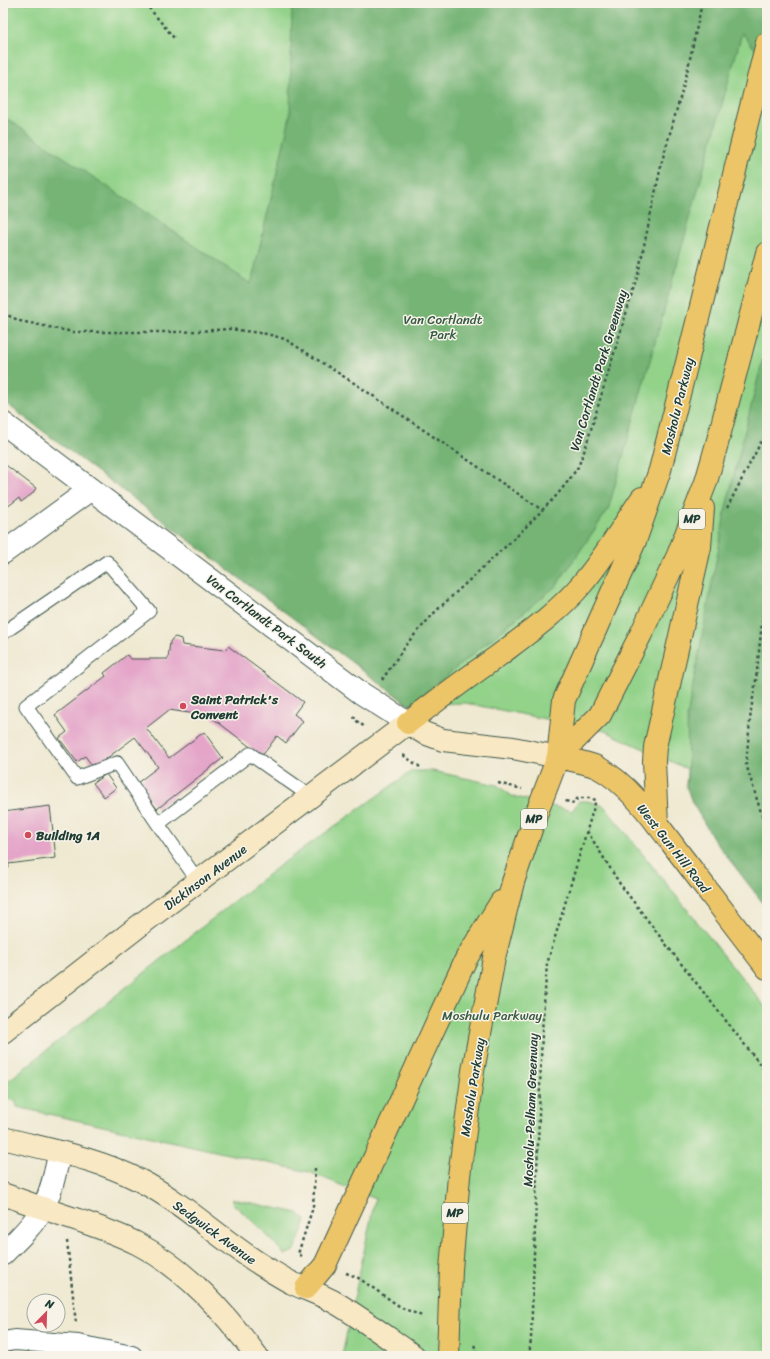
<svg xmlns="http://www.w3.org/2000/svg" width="770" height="1359" font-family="Sriracha,sans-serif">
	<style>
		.green { fill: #92d289; stroke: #58885e }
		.forest { fill: #75b475; stroke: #4a7854 }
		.building { fill: #e4a5c9 }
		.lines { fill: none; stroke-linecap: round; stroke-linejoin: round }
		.service-casing { stroke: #3e574c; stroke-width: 15 }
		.pedestrian-casing { stroke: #3e574c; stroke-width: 22 }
		.minor-casing { stroke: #3e574c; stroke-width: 24 }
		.secondary-casing { stroke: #3e574c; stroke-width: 24 }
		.primary-casing { stroke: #3e574c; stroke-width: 24 }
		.motorway-casing { stroke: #3e574c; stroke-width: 24 }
		.path { stroke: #3e574c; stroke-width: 2.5; stroke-dasharray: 3 3; stroke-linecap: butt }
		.service { stroke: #fff; stroke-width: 13 }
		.pedestrian { stroke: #fff; stroke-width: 20 }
		.minor { stroke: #fff; stroke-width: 22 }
		.secondary { stroke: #f8e8c3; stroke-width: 22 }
		.primary { stroke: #edc569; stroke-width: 22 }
		.motorway { stroke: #edc569; stroke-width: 22 }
		.poi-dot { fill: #d1495b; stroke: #f7f3e8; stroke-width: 1.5 }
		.labels { text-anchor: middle; stroke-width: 3; stroke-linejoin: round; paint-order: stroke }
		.shield { fill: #f7f3e8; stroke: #60746a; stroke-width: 1 }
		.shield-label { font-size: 12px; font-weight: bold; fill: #1f3d34 }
		.park-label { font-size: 13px; fill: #365b45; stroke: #f7f3e8 }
		.street-label { font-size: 13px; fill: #1f3d34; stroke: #f7f3e8 }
		.poi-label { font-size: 13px; font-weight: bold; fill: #1f3d34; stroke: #f7f3e8; text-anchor: start }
	</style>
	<rect width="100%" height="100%" fill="#f7f3e8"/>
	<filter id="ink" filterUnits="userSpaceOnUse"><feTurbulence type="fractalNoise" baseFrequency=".025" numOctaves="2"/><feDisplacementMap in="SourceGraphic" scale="8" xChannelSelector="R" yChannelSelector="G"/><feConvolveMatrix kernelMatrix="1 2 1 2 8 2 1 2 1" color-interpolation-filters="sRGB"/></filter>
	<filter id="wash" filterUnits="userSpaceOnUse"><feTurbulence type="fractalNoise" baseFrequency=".012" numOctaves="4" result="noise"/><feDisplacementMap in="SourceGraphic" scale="16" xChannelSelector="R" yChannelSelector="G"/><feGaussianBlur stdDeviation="0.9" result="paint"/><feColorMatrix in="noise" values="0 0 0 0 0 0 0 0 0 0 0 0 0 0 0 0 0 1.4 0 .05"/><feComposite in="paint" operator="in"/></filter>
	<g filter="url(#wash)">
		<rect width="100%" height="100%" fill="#efe9d1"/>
		<path class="green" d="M3,3h764v905l-52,-67 -23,-39 -6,-17 1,-16 -82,-38 -140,-28 -56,2 -406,-304z
			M412,771h21l64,14 15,11 60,15 7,-10h9l16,5 163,203v347h-425l33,-157 -66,-27 -292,-65 -1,-6 -13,-3v-11l5,-6 271,-215z
			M233,1199l65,14 8,7 -11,30 -10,5c-16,-19 -34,-36 -53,-52z"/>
		<path class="forest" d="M292,3h475v61l-25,-31 -134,477 -52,76 -111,91 -36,28 -406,-304v-285l248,168 39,-167z
			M767,342v566l-52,-67 -23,-39 -6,-17 2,-16 -1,-52 40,-214z"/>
		<g id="blocks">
			<path class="building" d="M3,463l33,25 -4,6 -11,8 -2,-4 -16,12z
				M175,637l6,2 1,6 43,5 3,-4 75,56 -9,12 9,7 -17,22 -9,-7 -15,20 -52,-40 -41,-6 -23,18 23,30 35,-26 19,26 -66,51 -20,-26 21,-16 -23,-30 -41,31 -9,-12 -8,6 -18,-24 8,-6 -12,-17 51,-39 -2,-3 23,-18 3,4h38l2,-17 2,-3z
				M106,774l10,14 -12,9 -11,-14z
				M50,806l6,52 -48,6 1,4h-6v-56z"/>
		</g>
	</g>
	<g filter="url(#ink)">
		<use href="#blocks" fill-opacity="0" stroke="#3e574c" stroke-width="1"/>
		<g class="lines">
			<defs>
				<path id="service" d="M3,633l104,-71 42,49 -123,95 51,72 40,-15 41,61
					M198,881l-40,-57 92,-70 60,42"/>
				<path id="pedestrian" d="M3,1342l12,-2 63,5 54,11"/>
				<path id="minor" d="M3,423l358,270 47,30
					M3,553l88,-64
					M3,1254c13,-13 30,-28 39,-45 10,-16 13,-38 18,-57"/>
				<path id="secondary" d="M3,1032l141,-110 264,-199 16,10 19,7 70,8 45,9
					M3,1138c46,12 94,20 136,42 45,23 81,59 124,86 10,6 19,12 29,17 15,7 30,12 44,20 27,16 52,35 78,53
					M3,1194c25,9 50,18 75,26 20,7 41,14 60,24 49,26 86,68 119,112"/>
				<path id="primary" d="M306,1288l19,-23 141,-306 35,-57
					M448,1356l3,-87 8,-93 14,-105 21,-113 19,-76 24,-70 21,-55c13,3 27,5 39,10 36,19 64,63 89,95 27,35 54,71 81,106"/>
				<path id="motorway" d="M408,723c29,-23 59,-45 90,-67 29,-22 59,-43 83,-71 23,-26 41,-58 61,-87
					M558,757l6,-57 71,-159 25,-71 107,-427
					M558,757l42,-42 41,-81 37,-79 28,-73 12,-42 49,-187
					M657,824l-3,-63 1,-14 45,-200 3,-39"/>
			</defs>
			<use href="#service" class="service-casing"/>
			<use href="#pedestrian" class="pedestrian-casing"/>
			<use href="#minor" class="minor-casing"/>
			<use href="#secondary" class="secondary-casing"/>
			<use href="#primary" class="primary-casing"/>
			<use href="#motorway" class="motorway-casing"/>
			<path class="path" d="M145,3l29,35
				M3,313l17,8 53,11h107l50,-3 37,5 18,5 72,46 185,125
				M727,508l35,-68 5,-5
				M767,596l-4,17 -7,67 -5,30 -5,54 21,68
				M382,680l26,-38 28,-31 83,-77 38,-39 12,-15 9,-13 7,-18 53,-175 24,-113 24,-84 16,-74
				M355,716l-1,3 11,8
				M403,755l17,12
				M498,783l24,6
				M587,831l33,53 48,63 99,126
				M67,1241l9,83
				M302,1256l-4,-2 15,-47 2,-39
				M346,1273l11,4 45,31 20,8
				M474,1345l5,11
				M529,1356l2,-17 11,-308 5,-67 49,-164 -7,-2h-11l-4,5 -9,-2"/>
			<use href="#service" class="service"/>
			<use href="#pedestrian" class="pedestrian"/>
			<use href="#minor" class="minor"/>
			<use href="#secondary" class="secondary"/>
			<use href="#primary" class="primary"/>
			<use href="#motorway" class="motorway"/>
		</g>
	</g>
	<g class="poi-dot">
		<circle cx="183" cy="706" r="4"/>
		<circle cx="28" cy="835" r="4"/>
	</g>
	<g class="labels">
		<g class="shield">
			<rect x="679" y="509" width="26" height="20" rx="3"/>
			<rect x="521" y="809" width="26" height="20" rx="3"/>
			<rect x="442" y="1203" width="26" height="20" rx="3"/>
		</g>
		<g class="shield-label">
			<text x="692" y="523">MP</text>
			<text x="534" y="823">MP</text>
			<text x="455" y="1217">MP</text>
		</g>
		<g class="park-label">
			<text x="443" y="324">Van Cortlandt<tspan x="443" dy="15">Park</tspan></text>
			<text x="492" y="1020">Moshulu Parkway</text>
		</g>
		<g class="street-label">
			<text transform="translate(598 370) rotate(-73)" y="5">Van Cortlandt Park Greenway</text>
			<text transform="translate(677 406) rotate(-76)" y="5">Mosholu Parkway</text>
			<text transform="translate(267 621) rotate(37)" y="5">Van Cortlandt Park South</text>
			<text transform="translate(674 848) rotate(52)" y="5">West Gun Hill Road</text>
			<text transform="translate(205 877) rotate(-37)" y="5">Dickinson Avenue</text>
			<text transform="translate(472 1087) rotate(-81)" y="5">Mosholu Parkway</text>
			<text transform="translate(530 1110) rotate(-88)" y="5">Mosholu-Pelham Greenway</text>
			<text transform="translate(215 1232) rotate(36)" y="5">Sedgwick Avenue</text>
		</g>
		<g class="poi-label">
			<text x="191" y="704">Saint Patrick's<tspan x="191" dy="15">Convent</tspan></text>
			<text x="36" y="840">Building 1A</text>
		</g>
	</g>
	<rect width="770" height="1359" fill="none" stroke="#f7f3e8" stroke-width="16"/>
	<g transform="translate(46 1313) rotate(23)"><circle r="19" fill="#f7f3e8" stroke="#a1aaa0"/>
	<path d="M0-3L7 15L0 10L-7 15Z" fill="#d1495b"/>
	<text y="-6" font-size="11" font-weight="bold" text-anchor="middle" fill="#1f3d34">N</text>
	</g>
</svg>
